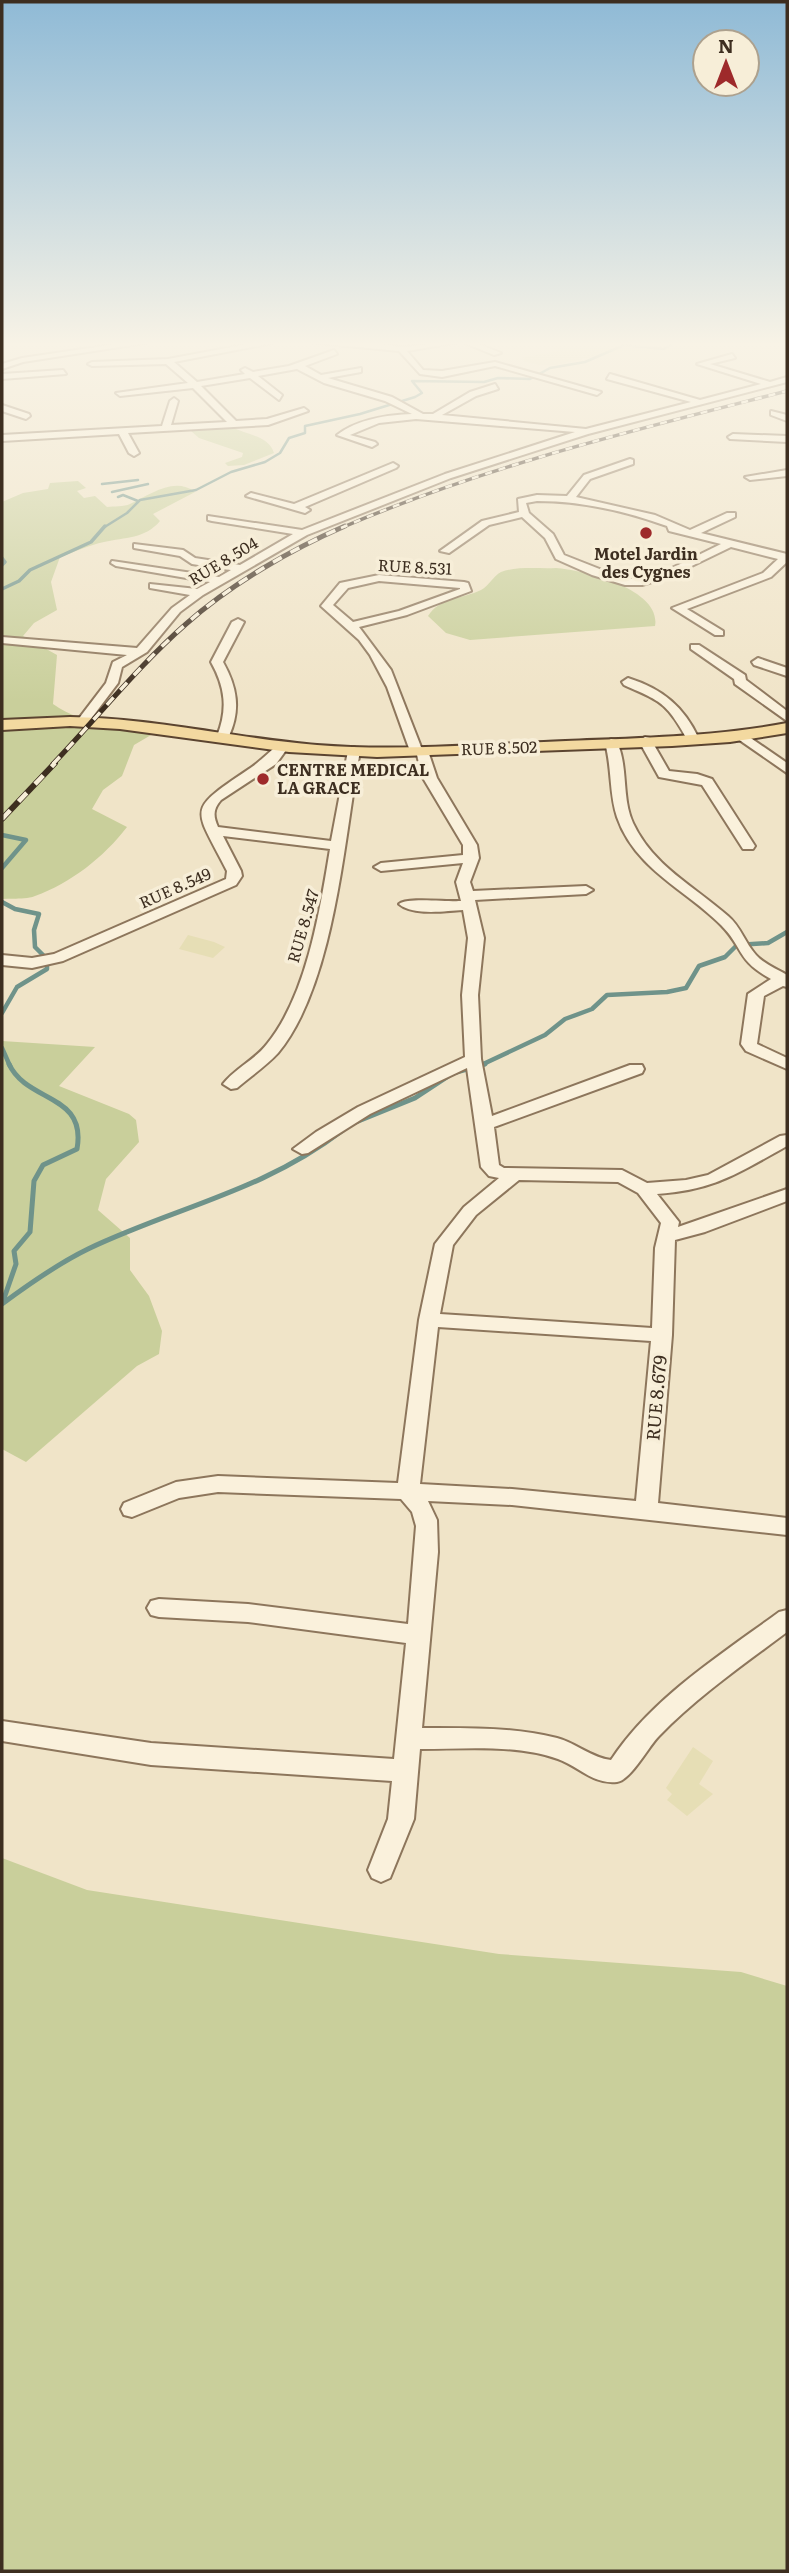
<svg xmlns="http://www.w3.org/2000/svg" width="789" height="2573" font-family="Literata,serif">
	<style>
		.farmland { fill: #e6deb5 }
		.green { fill: #c9cf9b }
		.lines { fill: none; stroke-linecap: round; stroke-linejoin: round }
		.stream-far3 { stroke: #6f938a; stroke-width: 2.5 }
		.stream-far2 { stroke: #6f938a; stroke-width: 3.5 }
		.stream-far1 { stroke: #6f938a; stroke-width: 4.5 }
		.stream { stroke: #6f938a; stroke-width: 5 }
		.minor-casing { stroke: #8d765c; stroke-width: 4 }
		.major-casing { stroke: #5b4430; stroke-width: 4 }
		.minor { fill: #faf1dc; fill-rule: evenodd }
		.major { fill: #f3d9a0; fill-rule: evenodd }
		.rail-far2-casing { stroke: #3d2e20; stroke-width: 3.5 }
		.rail-far1-casing { stroke: #3d2e20; stroke-width: 5 }
		.rail-casing { stroke: #3d2e20; stroke-width: 6 }
		.rail-far2 { stroke: #f7eed8; stroke-width: 2.5; stroke-dasharray: 7; stroke-linecap: butt }
		.rail-far1 { stroke: #f7eed8; stroke-width: 3.5; stroke-dasharray: 10; stroke-linecap: butt }
		.rail { stroke: #f7eed8; stroke-width: 4.5; stroke-dasharray: 12; stroke-linecap: butt }
		.poi-dot { fill: #9e2a2b; stroke: #f7eed8; stroke-width: 2.5 }
		.labels { text-anchor: middle; stroke-width: 7; stroke-linejoin: round; paint-order: stroke }
		.far-poi-label { font-size: 16px; font-weight: bold; fill: #3d2e20; stroke: #f7eed8 }
		.far-street-label { font-size: 16px; fill: #3d2e20; stroke: #f7eed8 }
		.street-label { font-size: 18px; fill: #3d2e20; stroke: #f7eed8 }
	</style>
	<rect width="100%" height="100%" fill="#f0e4c8"/>
	<path class="farmland" d="M564,342h158l-44,8 -58,1 -65,14h-14l-16,-3 -4,-4 37,-7 -2,-6z
		M188,935l26,7 11,5 -12,11 -34,-9z
		M693,1747l20,14 -14,23 14,10 -26,22 -20,-16 5,-6 -6,-6z"/>
	<path class="green" d="M230,426c15,9 39,9 44,27l-30,12 -16,1 -3,-3 17,-6 1,-4 -44,-15 -8,-7z
		M78,481l8,7 -9,3 7,7 11,-2 12,11c7,-1 17,0 23,-3 20,-9 44,-28 65,-12l-42,22 7,7c-15,18 -35,16 -56,21 -15,3 -29,10 -44,15l-9,25 6,28 -23,13 -11,13 34,19 -4,49c32,23 71,21 110,24l-29,17 -12,31 -19,14 -11,19 35,18c-23,30 -56,56 -92,69 -10,4 -23,2 -33,3v-397l21,-9 25,-4 2,-6z
		M556,568c27,2 106,21 99,58l-185,14 -24,-7 -18,-17c12,-19 35,-17 53,-26 8,-4 12,-14 20,-18 15,-6 39,-3 55,-4z
		M2,1041l93,6 -36,39 70,28 7,6 3,22 -33,37 -8,31 32,28v32l19,26 13,35 -3,23 -22,12 -111,96 -24,-13z
		M2,1858l85,32 412,64 242,18 46,14v585h-785z"/>
	<g class="lines">
		<path class="stream-far3" d="M102,484l36,-4
			M112,492l36,-8
			M118,497l5,-2 15,6
			M103,528l24,-15 13,-13 56,-10 35,-18 34,-10 15,-9 9,-15 16,-5v-7l55,-12 55,-17 7,-4 -10,-12 72,1 14,-4 32,1 20,-11 35,-6 39,-17 40,4 11,-7"/>
		<path class="stream-far2" d="M2,558l3,4 -3,3
			M2,589l17,-8 11,-11 61,-28 14,-16"/>
		<path class="stream-far1" d="M2,835l24,5 -24,28
			M2,902l13,7 24,5 -5,16 1,17 12,12v10l-30,18 -15,26
			M2,1048l8,18
			M479,1066l66,-31 20,-16 27,-10 15,-14 60,-3 19,-4 13,-22 26,-9 12,-12 31,-2 19,-11"/>
		<path class="stream" d="M351,1124l64,-26 38,-25 32,-9
			M2,1304l14,-40 -2,-13 16,-19 4,-51 9,-16 34,-16c10,-56 -50,-46 -68,-85
			M2,1304c27,-20 55,-40 86,-55 88,-42 174,-57 255,-119"/>
		<defs>
			<path id="minor" d="M130,342h22l-129,20 -21,7v-5l20,-6z
				M259,342h19l-104,20 23,20 48,-8 -4,-4 4,-2 8,4 36,-6 45,-16 3,4 -32,12 16,9 40,-7v4l-33,6 64,19 31,17h10l37,-22 25,-8 3,5 -22,7 -34,19 144,14 105,-27 -84,-23 3,-5 90,26 61,-16 -64,-20 35,-10 3,4 -25,6 60,18 17,-5v5l-199,52 -137,44 -144,57 -104,60 -23,17 -33,40 -25,15 -4,16 -31,41h-8l-2,-3 29,-38 7,-21 14,-7 -125,-12v-6l135,11 35,-40 18,-13 -40,-7v-4l47,5 13,-7 -94,-16 -5,-3 1,-2 107,16 12,-7 -39,-6 -12,-8 -46,-8v-4l49,6 12,8 45,7 53,-31 -81,-13 -4,-1v-4l94,14 143,-56 130,-42 -159,-13 -37,4 -29,12 25,7 2,2 -5,3 -35,-12c21,-16 49,-20 75,-21l-27,-13 -61,-18 -27,-14 -39,7 24,19 -3,5 -29,-22 -49,8 35,35 31,-2 37,-11 4,3 -40,14 -140,8 11,20 -5,3 -5,-3 -10,-19 -117,7v-6l160,-9 8,-25 4,-3 4,3 -7,24 56,-3 -34,-34 -73,8 -4,-3 72,-10 -22,-19 -74,2 -4,-2 4,-2 76,-3z
				M306,342h62l33,5 58,-5 -52,9 16,19 19,1 53,-9 106,30 -4,3 -102,-29 -53,11 -22,-3 -21,-23z
				M462,342h12l27,11 -7,2z
				M63,370l3,4 -64,5v-5z
				M2,405l27,9 1,2 -4,3 -24,-8z
				M771,411l16,4v6l-16,-6z
				M733,434l54,2v6l-57,-3 -2,-2z
				M630,459l3,1v4l-43,15 -14,18 79,18 35,15 37,-17h8v4l-34,16 86,21v8l-16,15 -84,32 36,22v4h-8l-43,-27 91,-35 15,-14 -47,-12 -60,29 -29,9h-17l-33,-10 -36,-16 -11,-21 -23,-21 -33,8 -40,28 -9,-2 42,-30 37,-9 -1,-13 19,-4 30,1 17,-21zM537,501c44,0 88,10 130,25l2,5 52,13 -57,28 -22,6 -17,1 -61,-24 -11,-21 -24,-21 -3,-10z
				M393,463l5,3 -2,2 -91,39 5,3 -5,3 -59,-17 5,-3 43,11z
				M787,470v6l-37,4 -5,-3z
				M379,575l85,7 4,1 3,8 -64,24 -48,12 32,43 30,77 7,4 9,27 40,67 2,13 -9,24 3,9 113,-5 7,4 -7,4 -111,6 9,38 -6,57 3,64 11,57 138,-51h12l2,4 -2,4 -148,54 5,38 5,3 118,2 25,13 39,-3 22,-5 72,-39 7,-1v11c-49,27 -72,44 -130,48l22,28 -1,5 109,-38v12l-82,31 -30,8 -3,95 -14,168 129,15v17l-275,-30 -84,-4 9,19 1,32 -16,176c45,0 91,-1 135,10 19,5 35,20 54,22 41,-62 108,-104 168,-148l8,-2v22c-44,33 -89,64 -128,104 -11,11 -28,44 -42,46 -23,3 -39,-16 -59,-23 -42,-15 -94,-10 -138,-10l-6,70 -24,59 -9,4 -9,-4 -4,-8 20,-51 4,-38 -241,-16 -149,-24v-20l149,22 243,16 12,-116 -158,-21 -89,-5 -8,-2 -4,-7 4,-7 8,-2 89,5 160,20 8,-98 -4,-14 -11,-13 -183,-7 -39,6 -47,19 -8,-2 -3,-6 3,-6 52,-21 42,-6 180,7 21,-163 16,-76 29,-37 35,-29 -10,-2 -8,-9 -14,-99 -97,46 -62,39 -6,1 -9,-5 23,-17 42,-25 107,-50 -3,-62 6,-57 -5,-28c-18,1 -50,6 -64,-6 8,-7 48,-2 62,-3l-5,-19 7,-19 -82,8 -7,-4 7,-4 82,-8v-10l-40,-67 -6,-23 -7,-4 -23,-64 -17,-32 -11,-15 -38,-34 19,-23zM379,581l81,7v1l-61,22 -46,11 -20,-17 15,-17zM519,1180l99,2 20,11 23,30 -6,25 -3,80 -212,-14 13,-69 23,-30zM438,1327l213,14 -15,160 -124,-12 -92,-5z
				M238,619l6,3 -21,40c14,25 18,47 6,74l-6,4 -6,-4c11,-27 8,-49 -6,-74l21,-40z
				M691,645h8l46,30 1,5 41,31v10l-52,-37 -1,-5 -43,-30z
				M758,658l29,10v8l-33,-11 -2,-3z
				M628,678c35,11 56,29 71,61l-2,3h-8c-23,-39 -24,-39 -65,-57l-2,-3z
				M742,732l45,31v10l-49,-34v-6z
				M645,737l5,1 19,33 28,3 15,5 43,67 -2,3h-10l-41,-64 -43,-8 -20,-36z
				M611,739l5,1c13,26 5,57 17,83 20,43 61,63 95,93 13,11 17,27 28,39 8,9 21,14 31,20v12l-4,-1 -19,10 -7,48 30,14v11l-41,-18 -5,-7 7,-50 23,-15c-35,-19 -27,-31 -50,-54 -36,-36 -86,-56 -104,-108 -8,-24 -5,-50 -12,-74z
				M283,742l6,4 -13,18 -55,36c-8,9 -8,16 -3,27l113,14 17,-90 6,-4 6,4c-16,87 -25,233 -82,302 -12,13 -27,23 -41,35l-6,1 -8,-5c12,-16 32,-24 44,-40 40,-49 53,-134 63,-195l-107,-13 18,35 1,5 -6,9 -173,76 -31,7 -30,-3v-10l30,3 22,-4 172,-75 1,-8c-33,-65 -42,-59 22,-102 10,-6 28,-25 34,-27z"/>
			<path id="major" d="M70,717c83,1 164,21 247,28 75,6 152,0 227,-3 82,-4 163,-4 243,-19v10l-57,9 -58,4 -295,11 -88,-5 -169,-23 -50,-3 -68,4v-10z"/>
		</defs>
		<use href="#minor" class="minor-casing"/>
		<use href="#major" class="major-casing"/>
		<use href="#minor" class="minor"/>
		<use href="#major" class="major"/>
		<defs>
			<path id="rail-far2" d="M341,528c144,-62 294,-98 446,-137"/>
			<path id="rail-far1" d="M53,764c44,-46 85,-98 133,-140 45,-40 104,-74 159,-98"/>
			<path id="rail" d="M2,819l53,-56"/>
		</defs>
		<use href="#rail-far2" class="rail-far2-casing"/>
		<use href="#rail-far1" class="rail-far1-casing"/>
		<use href="#rail" class="rail-casing"/>
		<use href="#rail-far2" class="rail-far2"/>
		<use href="#rail-far1" class="rail-far1"/>
		<use href="#rail" class="rail"/>
	</g>
	<linearGradient id="sky" x2="0" y2="1"><stop stop-color="#8fbad6"/><stop offset="0.49" stop-color="#f8f3e6"/><stop offset="1" stop-color="#f8f3e6" stop-opacity="0"/></linearGradient>
	<rect width="789" height="702" fill="url(#sky)"/>
	<g class="poi-dot">
		<circle cx="646" cy="533" r="7"/>
		<circle cx="263" cy="779" r="7"/>
	</g>
	<g class="labels">
		<g class="far-poi-label">
			<text x="646" y="560">Motel Jardin<tspan x="646" dy="18">des Cygnes</tspan></text>
			<text x="277" y="776" text-anchor="start">CENTRE MEDICAL<tspan x="277" dy="18">LA GRACE</tspan></text>
		</g>
		<g class="far-street-label">
			<text transform="translate(223 561) rotate(-31)" y="6">RUE 8.504</text>
			<text transform="translate(415 567) rotate(3)" y="6">RUE 8.531</text>
			<text transform="translate(499 748) rotate(-2)" y="6">RUE 8.502</text>
			<text transform="translate(175 888) rotate(-24)" y="6">RUE 8.549</text>
			<text transform="translate(303 926) rotate(-74)" y="6">RUE 8.547</text>
		</g>
		<g class="street-label">
			<text transform="translate(657 1398) rotate(-85)" y="6">RUE 8.679</text>
		</g>
	</g>
	<rect width="789" height="2573" fill="none" stroke="#3d2e20" stroke-width="7"/>
	<g transform="translate(726 63)"><circle r="33" fill="#f7eed8" stroke="#ada18e" stroke-width="2"/>
	<path d="M0-5L12 26L0 18L-12 26Z" fill="#9e2a2b"/>
	<text y="-10" font-size="19" font-weight="bold" text-anchor="middle" fill="#3d2e20">N</text>
	</g>
</svg>
